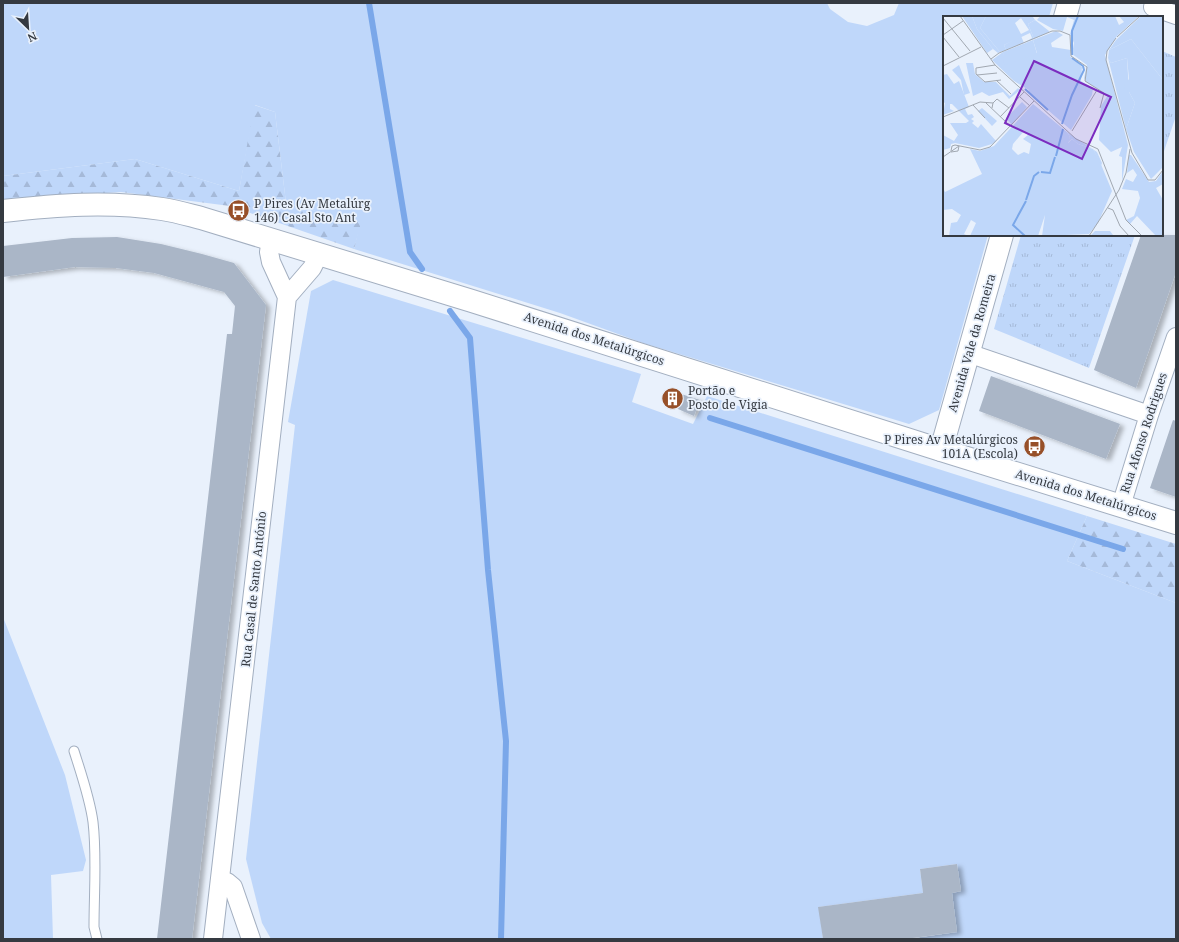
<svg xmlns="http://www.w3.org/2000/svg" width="1179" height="942" font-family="'Noto Serif',serif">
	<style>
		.grass { fill: #bfd7fa }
		.forest { fill: url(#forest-firs) }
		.park { fill: url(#park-tufts) }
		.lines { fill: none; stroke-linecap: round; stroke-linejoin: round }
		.stream { stroke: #7aa7e9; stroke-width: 6 }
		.building { fill: #aab6c7; filter: url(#shadow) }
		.service-casing { stroke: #a3afc0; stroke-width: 11 }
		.minor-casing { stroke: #a3afc0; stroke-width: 20 }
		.tertiary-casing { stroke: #a3afc0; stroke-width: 24 }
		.primary-casing { stroke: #a3afc0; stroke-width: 24 }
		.service { stroke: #fff; stroke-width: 9 }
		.minor { stroke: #fff; stroke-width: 18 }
		.tertiary { stroke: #fff; stroke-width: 22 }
		.primary { stroke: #fff; stroke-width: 22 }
		.labels { text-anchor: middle; stroke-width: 3.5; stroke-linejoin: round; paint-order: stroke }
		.poi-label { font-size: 12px; fill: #353a41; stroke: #e9f1fc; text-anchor: start }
		.street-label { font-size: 12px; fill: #353a41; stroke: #e9f1fc }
		.inset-river { fill: none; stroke: #7aa7e9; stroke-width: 2 }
		.inset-road { fill: none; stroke: #a1a8b1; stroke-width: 1 }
		.view { fill: #7b2cbf; fill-opacity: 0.15; stroke: #7b2cbf; stroke-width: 2 }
		.inset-edge { fill: none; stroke: #353a41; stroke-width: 2 }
	</style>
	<defs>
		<pattern id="forest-firs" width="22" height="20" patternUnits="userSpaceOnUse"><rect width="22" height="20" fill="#bfd7fa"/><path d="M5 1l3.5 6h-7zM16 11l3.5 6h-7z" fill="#a5b9d8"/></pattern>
		<pattern id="park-tufts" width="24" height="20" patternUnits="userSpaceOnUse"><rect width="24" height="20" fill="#bfd7fa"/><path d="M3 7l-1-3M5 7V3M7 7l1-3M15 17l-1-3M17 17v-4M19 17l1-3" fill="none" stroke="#a5b9d8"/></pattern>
		<filter id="shadow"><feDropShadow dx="4.5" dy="2.5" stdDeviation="2" flood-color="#0004"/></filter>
	</defs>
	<rect width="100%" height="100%" fill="#e9f1fc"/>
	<path class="grass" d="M3,3h824l3,6 18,13 19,4 27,-11 5,-12h154l-4,14h-105v218h44l-49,175 -30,14 -266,-81 -83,-30 -206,-64 6,-26 -74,-20 -11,-91 -20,-7 -16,86 -104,-32 -132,17z
		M333,280l308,94 -9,28 61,22 14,-28 380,120 -20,45 109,42v336h-267l48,-7 -5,-39 9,-2 -4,-27 -37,5 3,24 -104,14 4,32h-552l-9,-16 -16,-64 49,-434 -7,-3 23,-131z
		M3,617l62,158 21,85 -3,11 -32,4 2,64h-50z"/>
	<path class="forest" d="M254,105l21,7 11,91 75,20 -7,26 -124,-43 -109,-14 -118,8v-24l132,-17 104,32z
		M1087,516l89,28v59l-109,-42z"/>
	<path class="park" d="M1162,51l14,6v59l-14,41z
		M1021,235h114l-46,133 -95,-39z"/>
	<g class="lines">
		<path class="stream" d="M369,3l41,249 12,17
			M450,311l20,27 18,232 18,171 -5,198
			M710,418l413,131"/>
	</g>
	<path class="building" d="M1141,235h35v37l-40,116 -42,-18z
		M117,237l44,7 41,10 32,9 32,42 -74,634h-35l70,-605h5l3,-28 -11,-14 -70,-19 -38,-5 -41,-1 -72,10v-31l69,-8z
		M991,376l129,48 -14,35 -127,-48z
		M681,394l19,6 -6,16 -16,-7z
		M1173,420l3,1v76l-26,-9z
		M957,864l4,27 -9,2 5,39 -52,7h-82l-5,-32 105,-14 -3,-24z"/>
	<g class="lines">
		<defs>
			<path id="service" d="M74,751c7,22 16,48 19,71 4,34 1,70 1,105l3,12"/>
			<path id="minor" d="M1153,7l23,8
				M271,239l-2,13 2,10 16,35 25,-29 3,-6 3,-9
				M968,353l181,62
				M1121,506l28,-91 27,-78
				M221,880l6,2 6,5 18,52
				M213,939l74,-642"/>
			<path id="tertiary" d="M1065,17l4,-14
				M941,450l61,-215"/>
			<path id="primary" d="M3,211c54,-6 105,-10 159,-2 14,2 27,6 39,9l271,83 469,149 235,73"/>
		</defs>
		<use href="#service" class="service-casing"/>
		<use href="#minor" class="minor-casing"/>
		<use href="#tertiary" class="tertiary-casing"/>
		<use href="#primary" class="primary-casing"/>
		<use href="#service" class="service"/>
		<use href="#minor" class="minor"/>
		<use href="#tertiary" class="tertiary"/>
		<use href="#primary" class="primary"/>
	</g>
	<defs>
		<symbol id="bus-disc" viewBox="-11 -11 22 22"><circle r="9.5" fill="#975029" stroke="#e9f1fc"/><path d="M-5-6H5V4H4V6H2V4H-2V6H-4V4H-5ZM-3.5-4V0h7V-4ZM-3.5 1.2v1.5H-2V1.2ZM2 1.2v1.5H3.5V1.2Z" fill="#fff"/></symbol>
		<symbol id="building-disc" viewBox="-11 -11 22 22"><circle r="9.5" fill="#975029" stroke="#e9f1fc"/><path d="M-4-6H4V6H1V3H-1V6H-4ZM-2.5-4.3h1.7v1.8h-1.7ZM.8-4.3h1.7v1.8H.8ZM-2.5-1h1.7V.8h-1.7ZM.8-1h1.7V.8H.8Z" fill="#fff"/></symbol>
	</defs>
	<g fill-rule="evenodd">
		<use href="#bus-disc" x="226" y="198" width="25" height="25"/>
		<use href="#building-disc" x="660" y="386" width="25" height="25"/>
		<use href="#bus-disc" x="1022" y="434" width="25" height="25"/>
	</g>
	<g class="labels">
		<g class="poi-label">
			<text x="254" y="208">P Pires (Av Metalúrg<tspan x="254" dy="14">146) Casal Sto Ant</tspan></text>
			<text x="688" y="395">Portão e<tspan x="688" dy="14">Posto de Vigia</tspan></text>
			<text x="1018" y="444" text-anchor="end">P Pires Av Metalúrgicos<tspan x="1018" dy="14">101A (Escola)</tspan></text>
		</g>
		<g class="street-label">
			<text transform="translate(594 339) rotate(18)" y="4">Avenida dos Metalúrgicos</text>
			<text transform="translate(972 343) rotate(-74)" y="4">Avenida Vale da Romeira</text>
			<text transform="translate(1144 433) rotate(-72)" y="4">Rua Afonso Rodrigues</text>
			<text transform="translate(1086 495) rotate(17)" y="4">Avenida dos Metalúrgicos</text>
			<text transform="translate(254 589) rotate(-84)" y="4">Rua Casal de Santo António</text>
		</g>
	</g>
	<g transform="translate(943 16)">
		<rect width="220" height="220" fill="#e9f1fc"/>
		<path d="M29,0h14l-6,12 20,24 -2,1 -5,-4 -16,-20zM97,0h75l4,9 5,-3 -5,-6h20l-22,20 -12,19 23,90 -6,37v-25l-3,-1 3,-9 -11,5 -12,-12 2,-34 7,-11 -22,-13 -2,-4 3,-13 -15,-11 2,-11 -4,-9 4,-14 -7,-3 -4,14 -10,-2 -16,-9zM198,0h22v64l-32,-41 -22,11 7,-10zM113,15l7,4 -12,8 1,4 19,3 -1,6 12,11 -1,14 12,7 -1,7 -21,35 -44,-38 2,-2 -15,-9 -22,-21 11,-8 2,8 32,-7 -4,-13zM78,20l3,7 -18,7 -2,-5zM165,42l3,5 16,-5 2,34 6,11 -9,26zM23,47h7l2,11 9,8h12l14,14 8,-8 2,2 -11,9 -6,-7 -14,4 -7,-4 -9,4zM4,58l7,10 5,-3 10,26 -4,2 3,6 4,-1 2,3 -3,2 3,2 -2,2 6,5 3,-4 15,17 -4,3 -13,4 -24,-5 -4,1 -1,4 -7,2v-15l11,6 4,-6 -8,-12h16l3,-2 -17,-17h-2v5l4,2 -11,4 2,-12 -2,-1v-27zM90,88l34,28 3,5 -2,6 4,-4 6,5 15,5 7,13 12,29 -14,32 -9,11 -47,2 3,-21 -7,21h-68l6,-13 -5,-3 -7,14 4,2h-19l2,-13 6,-1 4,-7 -9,-6 -9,1v-22l2,4 37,-18 -12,-25 10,2 14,-5zM81,115l4,4 -5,4 8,5 -2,10 -5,-2 -6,3 -6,-6 1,-5zM39,92l15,13 -5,5 -14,-15zM186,139h2l18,27 7,-1 7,-10v13l-7,4 7,12v36h-7l-19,-20 -7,8 -4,-4 8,-4 6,-18 -2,-7 -16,-2 4,-10 7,3 4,-7 -4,-6 -6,4zM152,215h15l3,4 -23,1z" fill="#bfd7fa" fill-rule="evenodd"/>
		<path d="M19,0h10l5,13 16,20 -6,4zM43,0l47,1 2,3 -7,4 6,15 -10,4 8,-5 -2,-5 -26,12 2,5 -6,2 -20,-24zM78,2l8,12 -8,4 -6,-11zM188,23l32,41v87l-12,12 -17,-27 -8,-23 9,-26 -6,-11 -6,-5 6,-8 -2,-21 -16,5 -3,-5 1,-8zM16,49l11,28 -6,2 -3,-15 -9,-10zM124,116l30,20 5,11 -1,3 -8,-17 -15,-5 -6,-5 -5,4 3,-6z" fill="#bfd7fa" fill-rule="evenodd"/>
		<path d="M79,86l5,5 -15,18 -6,-7z" fill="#bfd7fa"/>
		<path d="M92,4l14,11v1l-15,7 -6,-15zM90,24l4,14 -33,11 -1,-13z" fill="#bfd7fa"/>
		<path class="inset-river" d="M129,39v-24l6,-15M82,73l23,21M119,108l10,-29 12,-25 -1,-4 -11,-8M113,140l7,-27M98,156l9,1 5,-16M83,184l8,-24 5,-4M82,220l-12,-11 13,-24"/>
		<path class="inset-road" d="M17,0l35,49 81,74 22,10 28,71 16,16M0,2l27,33M0,19l20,-14M0,21l16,20M174,21l23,-21M173,22l-9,13 -1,9 26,93 16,27h7l8,-10M48,43l8,-6 53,-22h8l10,4 1,21 16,11 -2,14 19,12 -4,15M52,49l-19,3v6l9,8 16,-2M0,50l38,-19M34,59l20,-2M53,64l15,14M77,81l10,9M43,87l21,20M30,89l12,13M49,92l1,-5 4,-4 12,9M0,101l37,-15 13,1M57,101l24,-25M129,115l25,-41M8,135l1,-5 3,-1 25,5 10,-3 44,-46M8,136l7,-1 1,-5M0,141l16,-11M176,174l7,-17 4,-24M165,192l5,2 7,16 9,10M146,220l30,-46"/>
		<path class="view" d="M91,45l77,36 -29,62 -77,-36z"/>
		<rect width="220" height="220" class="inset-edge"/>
	</g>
	<rect width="1179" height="942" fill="none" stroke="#353a41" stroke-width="8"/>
	<g transform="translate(28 28) rotate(155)" stroke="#e9f1fc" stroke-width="3" paint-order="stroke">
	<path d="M0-3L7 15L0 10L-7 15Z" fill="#353a41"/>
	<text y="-6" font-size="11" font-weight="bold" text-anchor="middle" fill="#353a41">N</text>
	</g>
</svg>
